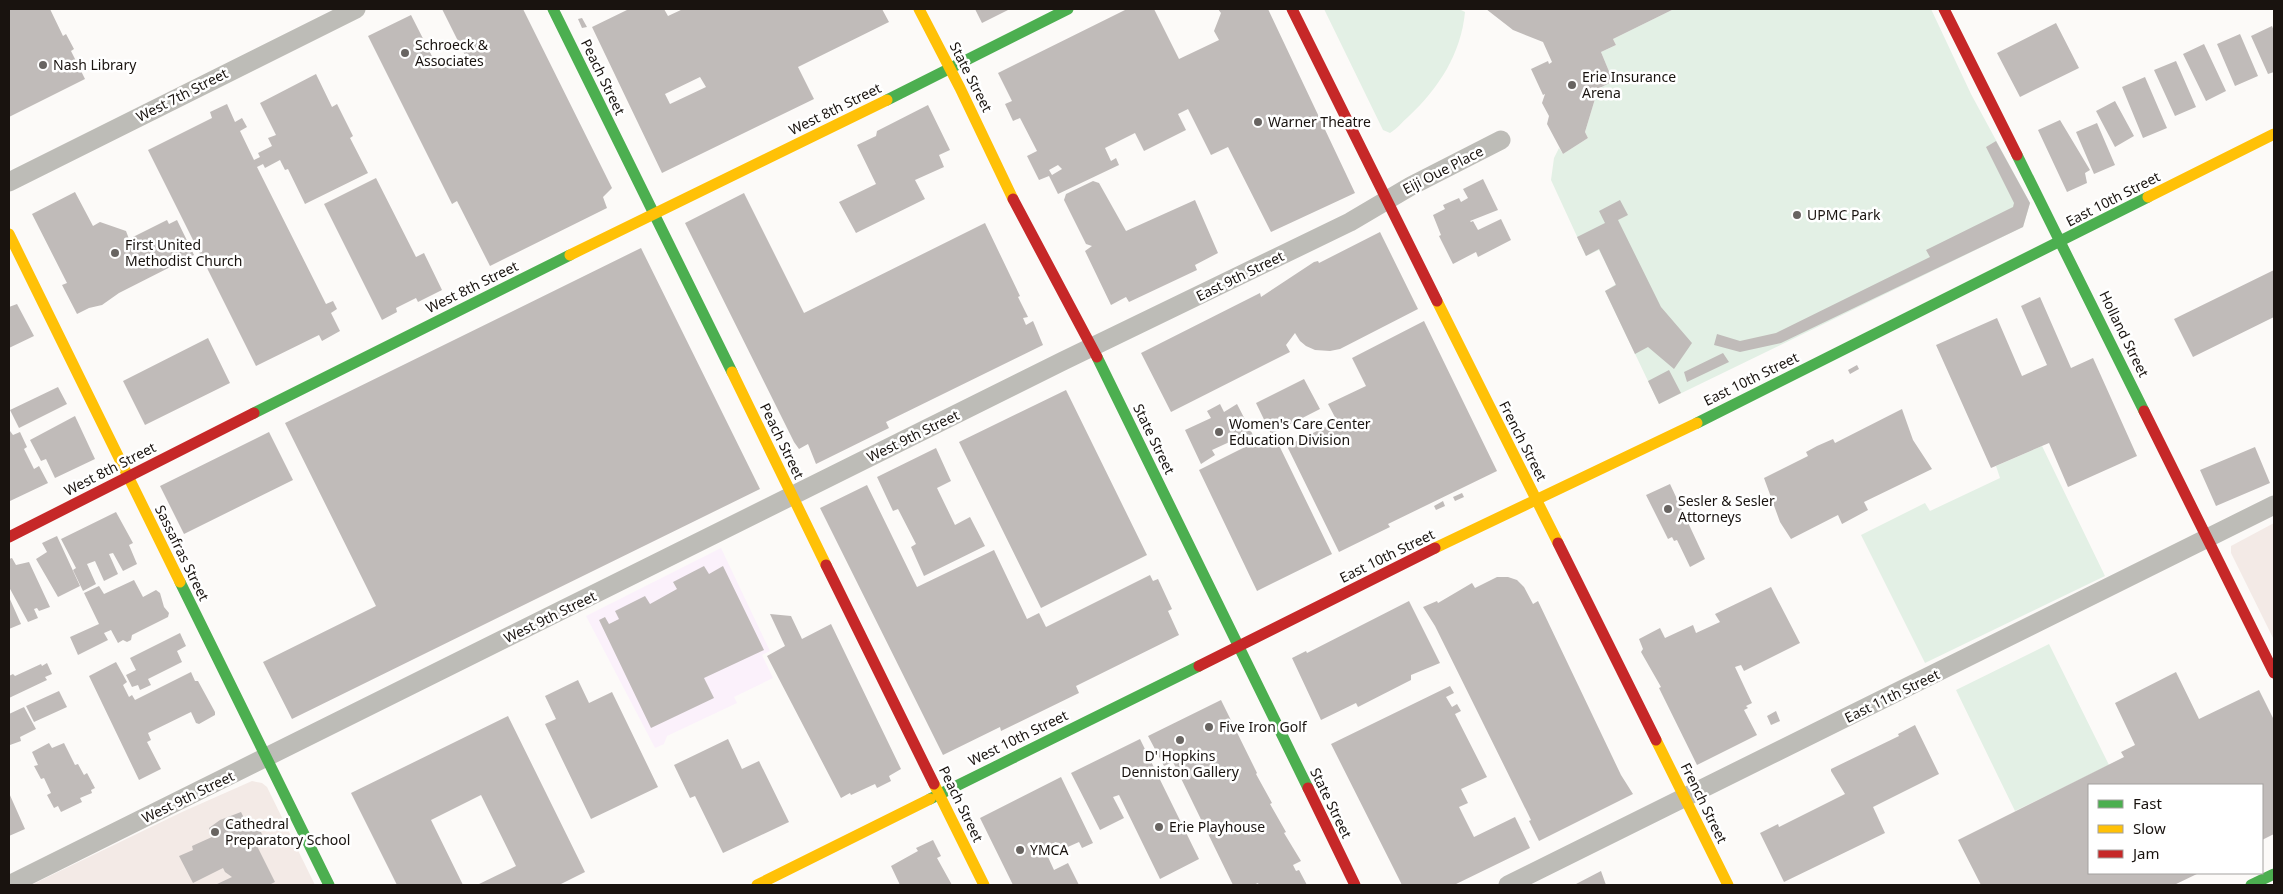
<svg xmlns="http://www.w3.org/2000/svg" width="2283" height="894" font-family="'Noto Sans',sans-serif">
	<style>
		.commercial { fill: #fbf1fb }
		.education { fill: #f3eae6 }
		.green { fill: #e3f0e5 }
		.building { fill: #c0bbb9; fill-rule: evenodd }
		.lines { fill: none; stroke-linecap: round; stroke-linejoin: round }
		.street { stroke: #bdbcb7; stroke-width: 19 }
		.fast { stroke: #4caf50; stroke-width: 11 }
		.slow { stroke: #ffc107; stroke-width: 11 }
		.jam { stroke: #c62828; stroke-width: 11 }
		.poi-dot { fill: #686461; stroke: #fff; stroke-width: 2 }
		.labels { text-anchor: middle; stroke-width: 5; stroke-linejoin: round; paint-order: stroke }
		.poi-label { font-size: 14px; fill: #19130f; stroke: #fff; text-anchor: start }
		.street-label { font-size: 14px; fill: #19130f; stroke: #fff }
	</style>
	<rect width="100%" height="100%" fill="#fcfaf8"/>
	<path class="commercial" d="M721,548l49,103 -8,4 11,23 -39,19 3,6 -70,33 -3,8 -9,4 -69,-132z"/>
	<path class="education" d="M2274,523v117l-43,-87v-7z
		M252,781l10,2 5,4 48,98h-284l151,-73z"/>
	<path class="green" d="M1324,9h135l6,3c-4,42 -26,76 -57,105 -6,5 -11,12 -18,16l-7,-3z
		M1674,9h257l40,85 59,109 -7,24 -364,177 -54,-113 11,-7 -17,-34 -13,6 -35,-76 3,-22 5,-10 4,6 25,-16 -3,-6 13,-43 15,-8 -12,-29 15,-7 -3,-6z
		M2042,446l63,130 -180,87 -64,-128 64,-32 5,8 70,-33 -4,-12z
		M2049,644l60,121 -94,46 -59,-121z"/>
	<path class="building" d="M9,9h41l13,27 3,-2 8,15 -3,2 14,28 -76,38z
		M442,9h81l89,179 -9,9 4,11 -117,58 -33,-65 -5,3 -84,-168 43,-21 27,53 27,-13z
		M629,9h35l4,7 15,-7h199l7,13 -91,45 16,32 -152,74 -70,-146zM700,77l6,10 -36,17 -5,-10z
		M975,9h35l-28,14z
		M1127,9h27l25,50 40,-19 -5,-9 7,-18 -3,-4h50l87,184 -84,39 -43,-85 -17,8 -23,-46 -10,5 8,16 -42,21 -9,-18 -30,15 6,13 5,-3 3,7 -61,29 -9,-18 -10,4 -12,-24 10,-5 -17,-33 -7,3 -8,-17 7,-3 -14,-28zM1058,165l4,4 -10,6 -3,-5z
		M1486,9h188l-61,30 3,6 -15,7 12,29 -15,8 -13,43 3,6 -25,16 -16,-30 2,-8 -7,-13 3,-9 -2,1 -12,-26 17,-8 1,3 3,-2 -9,-20 -30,-12z
		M582,18l5,9 -5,1 -4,-9z
		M2056,23l23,45 -59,29 -23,-44z
		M2272,26l2,5v41l-6,2 -17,-38z
		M2240,34l18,42 -23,10 -18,-42z
		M2204,44l22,47 -20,10 -23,-47z
		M2176,61l20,46 -21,9 -21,-46z
		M316,74l16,33 5,-3 16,32 -3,2 18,35 -63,31 -17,-35 -3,1 -5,-10 -15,8 -2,-4 -6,3 69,137 7,-3 4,8 -6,4 9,18 -18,10 -3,-6 -63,31 -108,-216 64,-32 -2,-6 17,-8 8,18 7,-4 5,9 -7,4 14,29 6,-3 -2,-4 14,-7 -4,-8 8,-3 -16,-32z
		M2145,77l22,51 -24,10 -21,-51z
		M2115,101l19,35 -19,11 -19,-36z
		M928,105l22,45 -11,5 5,12 -29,13 10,19 -69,34 -17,-31 37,-18 -19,-39 19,-9 1,-5z
		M2060,120l30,50 -5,3 2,10 -20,9 -29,-62z
		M2097,123l18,42 -21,9 -18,-42z
		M1996,141l34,62 -7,24 -242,116 -41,9 -26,-7 3,-11 23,7 36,-8 154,-76 -4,-7 87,-43 1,-4 -28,-56z
		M376,178l40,79 8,-4 18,37 -24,12 -2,-4 -20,10 1,4 -15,8 -58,-116z
		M1483,179l15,31 -28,11 1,1 2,-1 5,9 23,-11 10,21 -33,17 -2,-5 -23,12 -14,-28 2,-1 -8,-20 12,-6 -2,-4 16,-7 2,4 7,-4 -5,-9z
		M1093,181l6,2 27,48 69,-31 23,53 -23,12 2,5 -68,32 -3,-5 -15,8 -26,-54 7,-5 -6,-2 -22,-44 2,-6z
		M75,192l18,34 7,-4 26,9 3,8 38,-19 2,4 8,-4 17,35 -75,38 -17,12 -13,3 -12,6 -15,-29 5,-2 -35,-69z
		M744,193l60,120 181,-90 35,73 -2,1 10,20 -5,1 3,7 7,-4 10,24 -157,77 3,6 -73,36 -8,-20 -9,5 -5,-7 -109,-219z
		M1620,200l8,15 -10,5 43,87 31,36 -18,26 -26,-22 -13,7 -30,-63 11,-6 -17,-36 -13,7 -9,-19 28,-14 -6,-12z
		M1380,232l38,77 -78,40 -10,2 -15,-1 -9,-4 -6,-5 -5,-8 -9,12 4,7 -119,60 -30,-59 119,-60 1,4 53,-35 4,-1 1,2z
		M641,248l119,241 -468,230 -29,-57 113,-56 -91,-183z
		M2274,270v47l-81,40 -19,-38z
		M2040,297l31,71 22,-10 44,98 -69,31 -19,-44 -58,25 -55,-123 61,-27 25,58 25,-11 -26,-59z
		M17,304l17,32 -25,12v-41z
		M1424,321l73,150 -109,53 2,3 -51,25 -52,-106 50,-25 -9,-17 38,-18 -14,-28z
		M208,338l22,45 -85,42 -22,-44z
		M1723,353l6,9 -42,20 -3,-10z
		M1857,365l2,4 -9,5 -2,-4z
		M1669,370l12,23 -22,11 -11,-23z
		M1304,379l16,30 -49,25 -15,-31z
		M58,387l9,17 -48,24 -9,-18z
		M1066,390l81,165 -106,53 -82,-166z
		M1220,404l4,8 13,-8 17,33 -16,6 -2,-4 -24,11 3,5 -14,9 -16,-34 26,-12 -4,-7z
		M1902,409l11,31 19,29 -68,33 4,8 -26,14 -4,-9 -47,24 -11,-17 -16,-44 44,-22 -2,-4 11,-6 16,-7 2,4z
		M75,416l20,43 -40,19 -9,-19 -5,2 -11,-21z
		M10,431l3,4 7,-3 7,15 -3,2 10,20 5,-3 9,17 -38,18 -1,-69z
		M269,432l24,48 -109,54 -24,-48z
		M1273,433l59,121 -75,37 -58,-121z
		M2255,447l15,36 -54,23 -16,-36z
		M936,448l15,33 -14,7 18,37 15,-8 15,29 -61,30 -13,-29 5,-3 -18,-35 -5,2 -16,-34z
		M1670,484l35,75 -15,8 -13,-27 -3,1 -2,-4 -4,2 -22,-44z
		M867,485l50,102 77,-37 33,69 12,-6 7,14 104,-52 3,6 5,-2 14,30 -4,2 11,24 -103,51 3,7 -78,38 -1,-4 -57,28 -123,-247z
		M1462,493l2,4 -9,4 -2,-4z
		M1443,501l2,5 -9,4 -2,-4z
		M116,512l17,31 -4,2 8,19 -14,7 -10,-18 -4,1 9,20 -14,7 -9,-20 -8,3 9,20 -13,7 -10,-21 3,-2 -15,-29z
		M57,536l23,50 -22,11 -22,-38 11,-7 -5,-9z
		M12,558l4,7 13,-3 21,45 -11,4 -2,-3 -3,1 4,9 -10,4 -19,-35v-28z
		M704,566l5,8 14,-8 41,84 -60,28 10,20 -63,30 -52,-108 6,-3 4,7 10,-5 -4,-8 30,-15 5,8 27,-15 -4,-7z
		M1497,577h11l9,3 7,7 9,17 5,-3 83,174 12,19 -94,47 -10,-20 2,-1 -96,-194 -12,-19 14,-6 1,2 34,-20 3,5z
		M134,580l9,17 13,-7 4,3 4,14 5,6 -1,4 -36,18 -1,5 -4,2 -4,-2 -5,3 -7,-13 -7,3 4,7 -30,15 -8,-18 29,-13 -15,-31 15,-7 5,8z
		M1771,587l29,56 -56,28 -3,-6 -6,2 17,36 -6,3 2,2 -4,2 13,25 -60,30 -38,-77 2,-1 -20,-35 2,-3 -4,-10 21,-11 5,10 28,-13 3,8 24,-11 -5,-8z
		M9,597l12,27 -12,5z
		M1409,601l31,62 -29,12v5l-53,27 -2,-4 -35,17 -29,-62 14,-7 1,2z
		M770,614l21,2 11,23 29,-15 70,145 -12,7 2,5 -14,7 -2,-4 -24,11 -1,-2 -9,5 -74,-142 18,-10z
		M180,633l6,13 -9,5 5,11 -34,17 3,6 -11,5 -2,-5 -6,2 -6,-12 10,-5 -6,-12z
		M116,662l11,20 -4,3 6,12 3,-2 3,5 56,-28 4,9h3l17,31v3l-16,9 -3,-1 -5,-11 -43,21 3,7 -4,2 14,27 -22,11 -50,-104z
		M47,663l5,11 -7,3 2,3 -38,18v-22l4,-2 2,2 26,-12 1,2z
		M2176,672l23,47 60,-29 15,30v114l-12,6v-55h-173v88h110l-25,12h-193l-23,-45 166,-83 -3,-5 14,-7 -20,-42z
		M578,680l11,23 23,-11 46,95 -67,32 -46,-95 11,-5 -11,-23z
		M1450,686l4,7 -8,4 6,10 5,-3 4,7 -6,3 32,63 -26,12 7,14 -9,4 15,30 41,-20 15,31 -76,37h-52l-71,-141z
		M59,691l8,16 -33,15 -8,-16z
		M1221,700l36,73 -1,1 16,29 -2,1 16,28 -2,1 17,28 -8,4 3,6 3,-1 8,15h-48l-1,-2 -5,2h-20l-60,-123 -9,4 -16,-30z
		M24,707l12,22 -16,8 1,4 -11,4 -1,-31z
		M1776,711l4,10 -9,4 -4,-9z
		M508,716l77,156 -26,13h-82l39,-19 -35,-71 -50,25 32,65h-66l-46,-92z
		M1915,725l24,49 -66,33 12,26 -101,49 -24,-49 18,-9 1,3 66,-33 -14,-23v-2l68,-33 -1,-2z
		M728,739l14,30 17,-8 30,61 -66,31 -28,-57 -5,2 -16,-33z
		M1140,739l59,120 -39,20 -41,-84 -6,2 11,21 -24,12 -29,-57z
		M49,743l3,5 12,-5 11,22 3,-1 6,11 3,-2 8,15 -4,2 1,3 -12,5 2,4 -21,10 -3,-6 -4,2 -7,-13 4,-2 -7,-15 -3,1 -7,-13 4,-1 -6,-13z
		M1061,777l32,66 -11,5 -3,-6 -18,8 -5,-8 -13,6 2,4 6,-3 3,5 -6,3 6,13 14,-7 11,22h-66l-33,-67z
		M9,793l16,36 -16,7z
		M241,812l3,6 3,-2 6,13 8,3 3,7 -6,9 17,34 -6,3h-54l17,-8 -7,-5 -2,-4 -30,15 -14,-27 14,-6 -1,-4 20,-9 -3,-9 11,-8z
		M933,840l8,16 -4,2 15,27h-52l-9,-19 27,-15 -2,-3z
		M1601,871l5,14h-30v-1z"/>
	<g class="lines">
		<path class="street" d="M9,182l347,-173
			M9,885l1054,-524 287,-139 61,-36 90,-46
			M1508,885l766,-380"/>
		<path class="fast" d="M553,9l179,363
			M887,100l181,-91
			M2017,155l127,256
			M1097,357l211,431
			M254,413l316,-158
			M1697,423l451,-226
			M180,582l149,303
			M930,799l269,-133
			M2251,885l23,-11"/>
		<path class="slow" d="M919,9l41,79 53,111
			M2148,197l126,-63
			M9,234l171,348
			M570,255l317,-155
			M1437,301l121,242
			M732,372l94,193
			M1435,548l262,-125
			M1656,740l72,145
			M934,784l50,101
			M757,885l173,-86"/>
		<path class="jam" d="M1292,9l145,292
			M1944,9l73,146
			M1013,199l84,158
			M2144,411l130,262
			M9,537l245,-124
			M1558,543l98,197
			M826,565l108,219
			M1199,666l236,-118
			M1308,788l47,97"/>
	</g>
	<g class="poi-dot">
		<circle cx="405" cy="53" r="5"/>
		<circle cx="43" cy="65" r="5"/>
		<circle cx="1572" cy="85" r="5"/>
		<circle cx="1258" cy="122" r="5"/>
		<circle cx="1797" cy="215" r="5"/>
		<circle cx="115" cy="253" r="5"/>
		<circle cx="1219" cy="432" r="5"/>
		<circle cx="1668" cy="509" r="5"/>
		<circle cx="1209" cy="727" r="5"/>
		<circle cx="1180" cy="740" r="5"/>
		<circle cx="1159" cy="827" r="5"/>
		<circle cx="215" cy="832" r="5"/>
		<circle cx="1020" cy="850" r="5"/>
	</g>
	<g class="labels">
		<g class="poi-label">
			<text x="415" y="50">Schroeck &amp;<tspan x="415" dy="16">Associates</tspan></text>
			<text x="53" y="70">Nash Library</text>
			<text x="1582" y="82">Erie Insurance<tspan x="1582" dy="16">Arena</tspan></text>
			<text x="1268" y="127">Warner Theatre</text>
			<text x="1807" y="220">UPMC Park</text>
			<text x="125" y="250">First United<tspan x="125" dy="16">Methodist Church</tspan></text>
			<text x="1229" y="429">Women's Care Center<tspan x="1229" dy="16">Education Division</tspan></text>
			<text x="1678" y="506">Sesler &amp; Sesler<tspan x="1678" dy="16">Attorneys</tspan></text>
			<text x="1219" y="732">Five Iron Golf</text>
			<text x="1180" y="761" text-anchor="middle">D' Hopkins<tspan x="1180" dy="16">Denniston Gallery</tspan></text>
			<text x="225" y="829">Cathedral<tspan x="225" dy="16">Preparatory School</tspan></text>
			<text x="1169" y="832">Erie Playhouse</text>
			<text x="1030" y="855">YMCA</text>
		</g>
		<g class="street-label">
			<text transform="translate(603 77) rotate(64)" y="5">Peach Street</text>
			<text transform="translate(971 77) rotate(63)" y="5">State Street</text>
			<text transform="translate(182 95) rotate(-27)" y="5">West 7th Street</text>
			<text transform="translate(835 109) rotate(-26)" y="5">West 8th Street</text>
			<text transform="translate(1443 170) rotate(-27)" y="5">Eiji Oue Place</text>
			<text transform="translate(2113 199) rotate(-27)" y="5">East 10th Street</text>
			<text transform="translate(1240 276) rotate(-26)" y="5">East 9th Street</text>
			<text transform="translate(472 287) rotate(-26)" y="5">West 8th Street</text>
			<text transform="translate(2124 334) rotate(64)" y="5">Holland Street</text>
			<text transform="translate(1751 379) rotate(-26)" y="5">East 10th Street</text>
			<text transform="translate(913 436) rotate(-26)" y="5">West 9th Street</text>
			<text transform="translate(1154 439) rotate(64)" y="5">State Street</text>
			<text transform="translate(782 441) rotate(64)" y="5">Peach Street</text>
			<text transform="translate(1523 441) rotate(63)" y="5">French Street</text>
			<text transform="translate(110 469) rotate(-27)" y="5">West 8th Street</text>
			<text transform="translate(182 553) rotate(64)" y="5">Sassafras Street</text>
			<text transform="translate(1387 556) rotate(-26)" y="5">East 10th Street</text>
			<text transform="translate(550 617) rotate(-26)" y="5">West 9th Street</text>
			<text transform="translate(1892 696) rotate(-26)" y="5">East 11th Street</text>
			<text transform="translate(1018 738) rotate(-26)" y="5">West 10th Street</text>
			<text transform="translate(188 797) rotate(-26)" y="5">West 9th Street</text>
			<text transform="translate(1331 803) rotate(64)" y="5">State Street</text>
			<text transform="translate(1704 803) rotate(64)" y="5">French Street</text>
			<text transform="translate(961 804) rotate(64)" y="5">Peach Street</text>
		</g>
	</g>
	<rect width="2283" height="894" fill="none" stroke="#19130f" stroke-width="20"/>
	<rect x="2088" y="784" width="175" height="90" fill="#ffffff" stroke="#a3a19f"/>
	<rect x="2098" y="800" width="25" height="8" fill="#4caf50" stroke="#a3a19f"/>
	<text x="2133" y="809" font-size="15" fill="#19130f">Fast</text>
	<rect x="2098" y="825" width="25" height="8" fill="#ffc107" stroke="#a3a19f"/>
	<text x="2133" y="834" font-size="15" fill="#19130f">Slow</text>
	<rect x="2098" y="850" width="25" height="8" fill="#c62828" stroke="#a3a19f"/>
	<text x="2133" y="859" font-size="15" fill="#19130f">Jam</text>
</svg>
